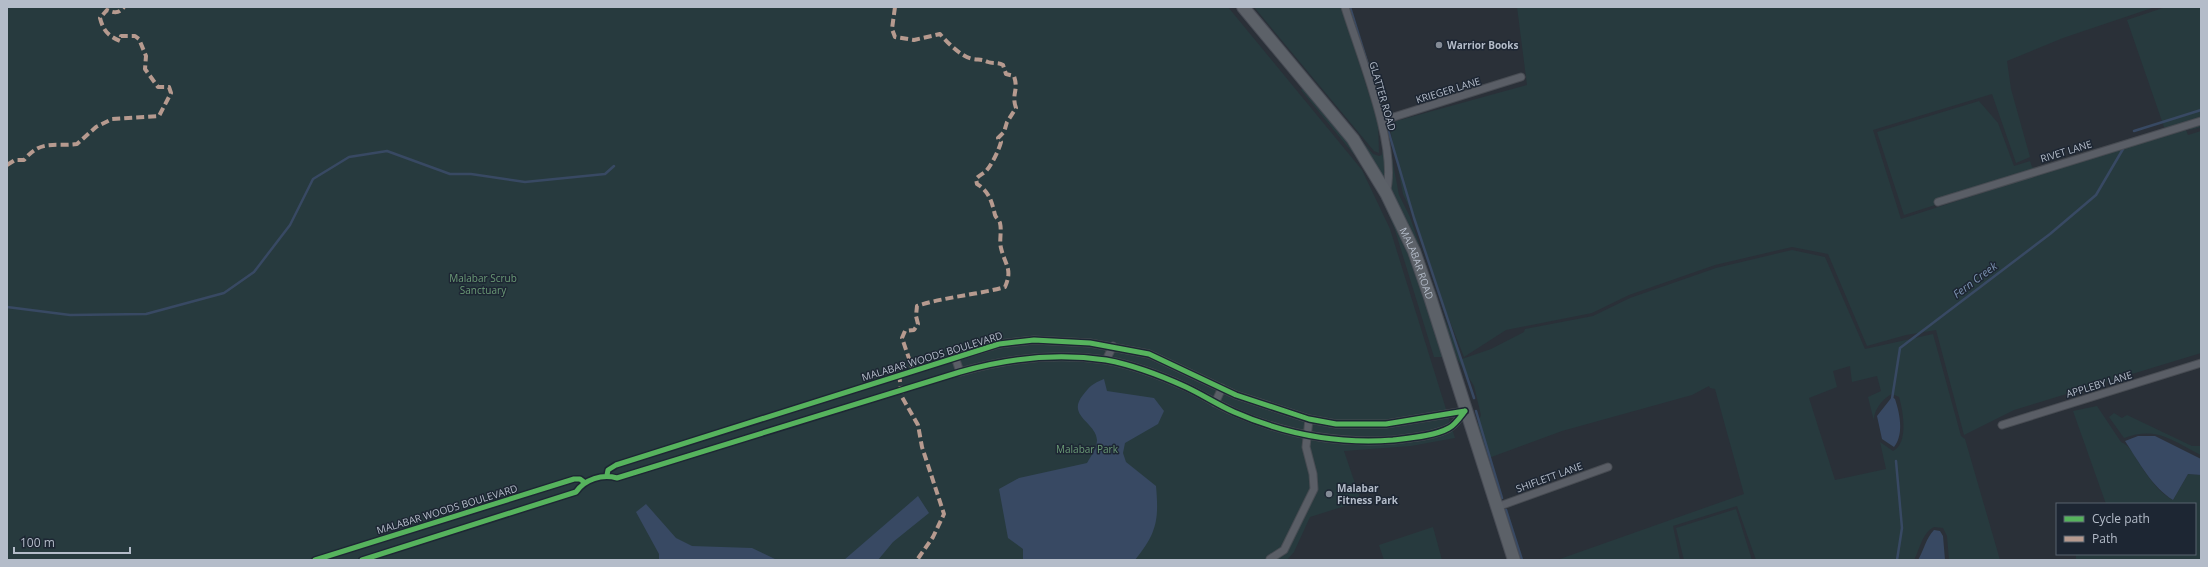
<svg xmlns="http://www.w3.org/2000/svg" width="2208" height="567" font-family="'Open Sans',sans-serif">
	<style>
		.green { fill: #273a3e; fill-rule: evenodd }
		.water { fill: #384963 }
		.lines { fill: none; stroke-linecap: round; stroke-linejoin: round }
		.stream { stroke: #384963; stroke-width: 2.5 }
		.street-casing { stroke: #484c53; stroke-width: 9 }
		.primary-casing { stroke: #484c55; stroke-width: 14 }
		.street { stroke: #5a5e66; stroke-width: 7 }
		.primary { stroke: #5c6168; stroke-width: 12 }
		.quiet { stroke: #b69a8f; stroke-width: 4; stroke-dasharray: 8 4; stroke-linecap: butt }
		.cycleway-casing { stroke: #1d2633; stroke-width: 8 }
		.cycleway { stroke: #56b35d; stroke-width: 5 }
		.poi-dot { fill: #848b96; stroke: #1d2633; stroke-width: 1.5 }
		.labels { text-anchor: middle; stroke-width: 3; stroke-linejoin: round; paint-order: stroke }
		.poi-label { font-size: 10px; font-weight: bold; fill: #b4bcc9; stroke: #1d2633; text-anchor: start }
		.street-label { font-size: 10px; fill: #b4bcc9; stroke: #1d2633 }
		.park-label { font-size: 10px; fill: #6b9a76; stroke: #1d2633 }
		.water-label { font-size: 11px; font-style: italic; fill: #7c92b1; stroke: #1d2633 }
	</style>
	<rect width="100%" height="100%" fill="#2a3038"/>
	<path class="green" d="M7,7h1221l134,163 28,59 65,209 -44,8 -67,5 17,50 -51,16 -16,35 -7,8h-1280z
		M1254,7h87l37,115 1,31 -5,-2z
		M1517,7h638l-92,31 -56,23 4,28 19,68 -14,6 -24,-69 -119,36 28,89 215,-69 70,-20 2,5 13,-4v222l-187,57 -50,25 -28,-105 -30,5 -39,11 -39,-92 -36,-7 -77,18 -86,30 -37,18 -86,17 -42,27 -17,-43 -34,-99 -10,-21 -14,-71 138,-38z
		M2166,7h35v120l-11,3v-2l-26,-1 -37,-107z
		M1313,82l60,72 6,2 3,-1 2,-15 -1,-12 3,-2 13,69 11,22 33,98 19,44 29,-10 33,-17 1,-3 68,-13 37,-18 86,-30 34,-8 42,-10 33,7 40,92 68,-15 28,102 4,3 35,121h-51l-2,-24 -4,-8 -9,-1c-12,6 -14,22 -20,33h-158l-19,-54 -64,20 7,34h-123l187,-66 -29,-105 -5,-1 -1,-2 -17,9 -130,36 -76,28 -10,-31 5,-13 -7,-29 -18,-29h-3l-35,-107zM1850,366l2,16 25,-6 4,15 -13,6 6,24c-1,-10 9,-23 18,-27l7,3c4,13 10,46 -6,54l-13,-9 6,27 -51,11 -26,-82 28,-11 -4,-16z
		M1305,87c14,18 31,35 44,54 47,65 70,141 95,216h-10l-40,-130 -11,-25 -18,-34 -64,-78z
		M1979,101l19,22 16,43 16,-5 2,6 9,2 25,-6 -162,52 -27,-83z
		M2097,406l24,36c10,4 14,15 20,24 8,12 19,28 32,34l15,-26 13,1v85h-125v-6h119v-50h-89l-33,-93z
		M2114,413l8,5 5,-3 65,31h9v9c-30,-15 -44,-29 -77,-17l-15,-21z
		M1736,509l16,51h-68l-8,-32z
		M1433,527l9,33h-58l-5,-15z"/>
	<path class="water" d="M1104,379l3,12 47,7 10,13 -6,13 -33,19 -2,10 3,9 30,24c3,34 1,47 -21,74h-112v-11l-15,-11 -9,-49 20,-11 68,-15c4,-7 10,-15 10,-23 -1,-18 -31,-24 -14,-45 7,-9 9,-11 21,-16z
		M1892,397l3,2c5,15 9,35 -1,48l-12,-8 -5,-23z
		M2138,436h17l46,23v16l-13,-1 -15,26c-21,-13 -34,-38 -48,-59z
		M918,496l11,17 -36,29 -15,18h-34z
		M646,504l30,34 16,8 60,2 25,12h-118v-6l-23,-42z
		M1934,530l6,1 3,5 2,24h-27c6,-10 8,-22 16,-30z"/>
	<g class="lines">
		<path class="stream" d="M1350,7l33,106
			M1386,123l28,95 60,180
			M2134,131l67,-21
			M7,307l63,8 76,-1 78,-21 30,-21 36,-47 23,-46 36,-22 38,-6 63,23h21l54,8 80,-8 9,-8
			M1892,399l8,-51 150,-114 46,-39 27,-46
			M1476,411l26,87
			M1896,461l6,67 -5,32
			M1506,510l16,50"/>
		<defs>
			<path id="street" d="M1345,7c14,46 54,141 41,186
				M1381,121l140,-44
				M1938,202l263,-81
				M1034,340l56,3 59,11 87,41 73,24 27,5h50l79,-13c-4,5 -10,14 -16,17 -14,8 -40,10 -56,12 -54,4 -109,-6 -159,-28 -16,-7 -31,-17 -48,-25 -24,-11 -53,-22 -80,-27 -49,-7 -98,-2 -146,12l-5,-15 44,-13z
				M1106,360l7,-14
				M1215,403l7,-15
				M2002,425l199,-62
				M1497,507l111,-40
				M1270,559l14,-9 30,-61 -1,-15 -7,-27 3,-28"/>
			<g id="primary">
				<path id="s1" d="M1243,7l110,132 33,54 28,58 16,46 84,263"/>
			</g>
		</defs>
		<use href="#street" class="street-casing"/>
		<use href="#primary" class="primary-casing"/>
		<use href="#street" class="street"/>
		<use href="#primary" class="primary"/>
		<path class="quiet" d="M895,7l-3,22 3,8 19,3 26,-6c7,8 21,23 33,25 6,1 9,0 15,3 5,2 10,0 15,3l3,9 8,2c5,15 -3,18 2,32l-9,14 -3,10 -6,6 3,4c-2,8 -10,24 -15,29 -3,3 -7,4 -10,8l1,5c12,7 15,18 18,31 1,3 4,5 5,8 2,8 -1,17 1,25 4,17 12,21 4,39 -29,8 -61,10 -88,19l-1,10 2,8 -4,6 -9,1 -3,7 11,32
			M7,165l8,-5h9c17,-21 30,-13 53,-16l19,-17 16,-8 47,-3 12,-23 -2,-6h-11l-13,-18 1,-13 -7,-17 -4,-3h-14l-1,5c-12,-5 -17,-11 -20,-23l7,-8c8,3 11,4 17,-3
			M899,374l3,23 16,28 4,22 22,67 -11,23 -16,23"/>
		<defs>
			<path id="cycleway" d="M607,475l1,-5 8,-5 364,-115 19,-6 35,-4 56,3 59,11 87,41 73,24 27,5h50l79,-13
				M315,560l259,-81h6l4,3
				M362,560l214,-68c9,-13 26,-18 41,-14l343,-106c48,-14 97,-19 146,-12 27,5 56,16 80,27 17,8 32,18 48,25 50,22 105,32 159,28 16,-2 42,-4 56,-12 6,-3 12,-12 16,-17"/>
		</defs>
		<use href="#cycleway" class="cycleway-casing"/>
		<use href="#cycleway" class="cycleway"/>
	</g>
	<g class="poi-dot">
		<circle cx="1439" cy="45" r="4"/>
		<circle cx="1329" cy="494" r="4"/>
	</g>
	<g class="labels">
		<g class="poi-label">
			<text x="1447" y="49">Warrior Books</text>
			<text x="1337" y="492">Malabar<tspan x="1337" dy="12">Fitness Park</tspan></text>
		</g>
		<g class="street-label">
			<text transform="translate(1448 90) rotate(-17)" y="4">KRIEGER LANE</text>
			<text transform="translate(1383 96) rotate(74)" y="4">GLATTER ROAD</text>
			<text transform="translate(2066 151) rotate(-17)" y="4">RIVET LANE</text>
			<text dy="4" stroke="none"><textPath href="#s1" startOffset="312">MALABAR ROAD</textPath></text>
			<text transform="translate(932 356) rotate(-17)" y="4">MALABAR WOODS BOULEVARD</text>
			<text transform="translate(2099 384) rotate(-17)" y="4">APPLEBY LANE</text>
			<text transform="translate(1549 477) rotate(-20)" y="4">SHIFLETT LANE</text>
			<text transform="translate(447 509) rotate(-17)" y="4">MALABAR WOODS BOULEVARD</text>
		</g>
		<g class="park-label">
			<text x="483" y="282">Malabar Scrub<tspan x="483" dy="12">Sanctuary</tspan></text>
			<text x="1087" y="453">Malabar Park</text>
		</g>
		<g class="water-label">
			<text transform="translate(1975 280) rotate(-37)" y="4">Fern Creek</text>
		</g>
	</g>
	<rect width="2208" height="567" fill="none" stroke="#b4bcc9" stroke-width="16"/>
	<rect x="2056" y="503" width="140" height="52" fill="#1d2633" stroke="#59626f"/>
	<rect x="2064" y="516" width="20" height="6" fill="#56b35d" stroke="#59626f"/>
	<text x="2092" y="523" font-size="12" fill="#b4bcc9">Cycle path</text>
	<rect x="2064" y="536" width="20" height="6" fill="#b69a8f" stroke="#59626f"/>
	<text x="2092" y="543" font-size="12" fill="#b4bcc9">Path</text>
	<path d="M14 547v6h116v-6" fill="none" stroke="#b4bcc9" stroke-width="2"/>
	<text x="20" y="547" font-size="12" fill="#b4bcc9" stroke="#1d2633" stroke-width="3" paint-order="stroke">100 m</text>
</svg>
